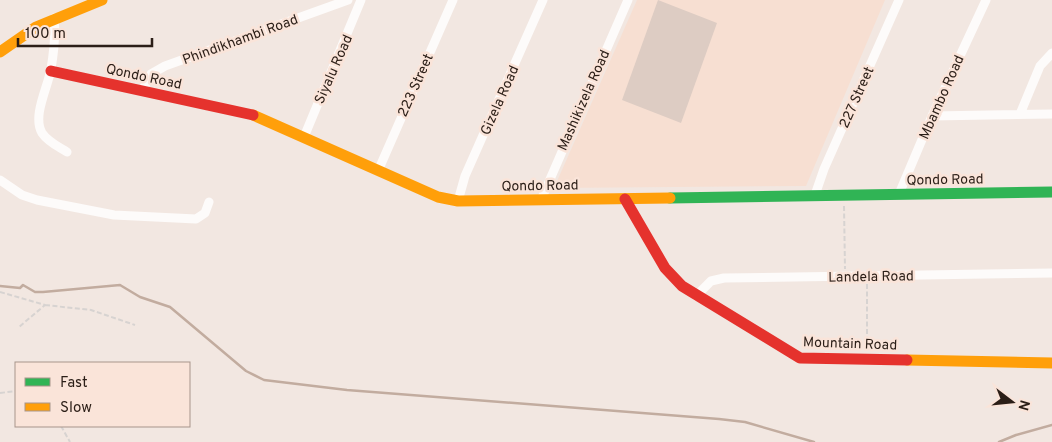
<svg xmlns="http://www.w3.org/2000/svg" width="1052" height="442" font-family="Overpass,sans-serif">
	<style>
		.built { fill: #f7dfd2 }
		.green { fill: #ddccc3 }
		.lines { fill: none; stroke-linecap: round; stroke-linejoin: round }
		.stream { stroke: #c2ac9f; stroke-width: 2.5 }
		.path { stroke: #d7d3d1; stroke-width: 2; stroke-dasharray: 5 2.5; stroke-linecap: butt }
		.street { stroke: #fdfbfa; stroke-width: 9 }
		.fast { stroke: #30b455; stroke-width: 11 }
		.slow { stroke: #ff9f0a; stroke-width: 11 }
		.jam { stroke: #e5322d; stroke-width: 11 }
		.labels { text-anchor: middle; stroke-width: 5; stroke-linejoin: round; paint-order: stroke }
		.street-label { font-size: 14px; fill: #2b1e17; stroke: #fae4d9 }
	</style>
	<rect width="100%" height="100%" fill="#f2e7e1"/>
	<path class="built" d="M637,0h248l-79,186 -252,2z"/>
	<path class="green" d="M658,0l59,23 -36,100 -59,-23z"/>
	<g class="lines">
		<path class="stream" d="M0,286l20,2 3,-3 12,7h8l77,-7 20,12 30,10 76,64 18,9 83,10 372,29 26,3 69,20
			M999,442l17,-7 36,-10"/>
		<path class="path" d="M844,206l1,63
			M0,292l45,13 -26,22
			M45,305l46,5 44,15
			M867,349v-66
			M0,393l16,-2
			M61,426l9,16"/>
		<path class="street" d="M54,18c2,17 0,33 -3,51 -3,18 -19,47 -9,64 6,9 17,14 25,19
			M142,91l9,-17 14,-8 183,-66
			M1020,114l20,-48 12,-13
			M932,116l120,-2
			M304,137l57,-137
			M378,171l75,-171
			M0,180l22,15 15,5 77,15 82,4 9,-6 4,-11
			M899,194l33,-78 54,-116
			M815,195l9,-26 75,-169
			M541,200l87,-200
			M458,201l7,-25 78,-176
			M696,296l15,-15 13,-3 328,-5"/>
		<path class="fast" d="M670,198l382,-6"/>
		<path class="slow" d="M0,52l36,-25 66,-27
			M253,115l185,82 20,4 212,-3
			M907,360l145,3"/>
		<path class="jam" d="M51,71l202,44
			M625,199l40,69 17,18 118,72 107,2"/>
	</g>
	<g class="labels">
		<g class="street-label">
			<text transform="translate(240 39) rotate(-20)" y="5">Phindikhambi Road</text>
			<text transform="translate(333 69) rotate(-66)" y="5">Siyalu Road</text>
			<text transform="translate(144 76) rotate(12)" y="5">Qondo Road</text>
			<text transform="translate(415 85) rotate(-66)" y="5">223 Street</text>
			<text transform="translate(856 97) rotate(-66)" y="5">227 Street</text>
			<text transform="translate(941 97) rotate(-66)" y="5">Mbambo Road</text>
			<text transform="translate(499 100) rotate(-66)" y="5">Gizela Road</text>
			<text transform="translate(583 100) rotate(-66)" y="5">Mashikizela Road</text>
			<text transform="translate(945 179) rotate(-1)" y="5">Qondo Road</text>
			<text transform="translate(540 185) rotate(-1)" y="5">Qondo Road</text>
			<text transform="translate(871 276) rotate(-1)" y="5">Landela Road</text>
			<text transform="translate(850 343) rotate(2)" y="5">Mountain Road</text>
		</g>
	</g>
	<rect x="15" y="362" width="175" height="65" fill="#fae4d9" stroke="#a7958b"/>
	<rect x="25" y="378" width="25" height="8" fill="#30b455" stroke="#a7958b"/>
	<text x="60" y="387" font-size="15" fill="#2b1e17">Fast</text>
	<rect x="25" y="403" width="25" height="8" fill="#ff9f0a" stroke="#a7958b"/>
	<text x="60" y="412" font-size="15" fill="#2b1e17">Slow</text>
	<g transform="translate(1012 402) rotate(106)" stroke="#fae4d9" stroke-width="4" paint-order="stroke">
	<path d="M0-4L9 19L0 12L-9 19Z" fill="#2b1e17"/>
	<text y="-8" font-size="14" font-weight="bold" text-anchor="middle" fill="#2b1e17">N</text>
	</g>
	<path d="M18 38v8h134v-8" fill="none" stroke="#2b1e17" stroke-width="2.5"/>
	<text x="25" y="38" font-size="15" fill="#2b1e17" stroke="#fae4d9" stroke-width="4" paint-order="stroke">100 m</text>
</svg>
